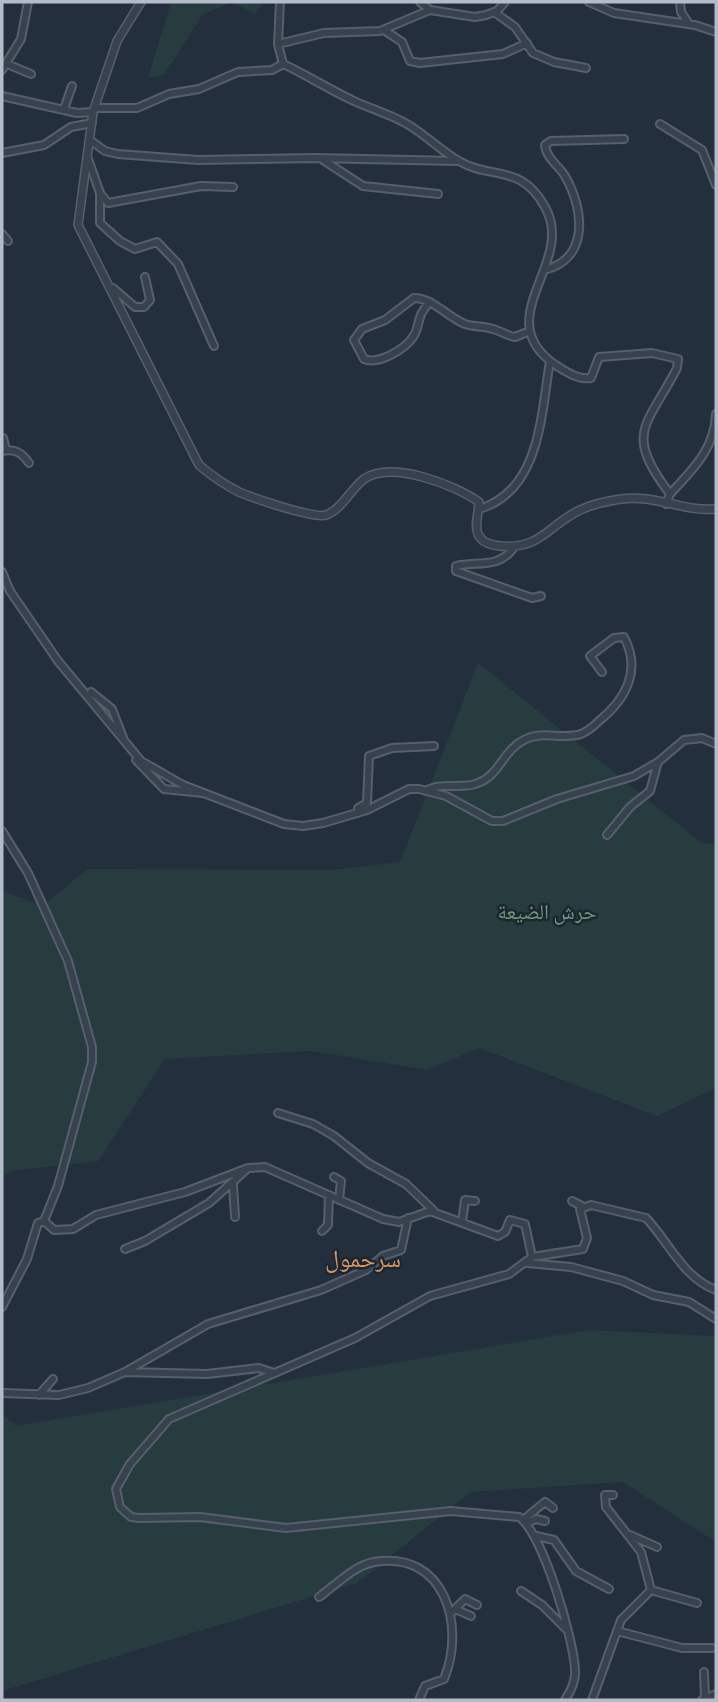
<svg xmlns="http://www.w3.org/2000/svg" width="718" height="1702" font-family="'PT Sans Narrow','Noto Naskh Arabic',sans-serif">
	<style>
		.green { fill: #263c3f }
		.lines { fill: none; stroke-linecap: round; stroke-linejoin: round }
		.minor-casing { stroke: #565f6c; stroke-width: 10 }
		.tertiary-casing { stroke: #565f6c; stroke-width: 10 }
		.minor { stroke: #38414e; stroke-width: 6 }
		.tertiary { stroke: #38414e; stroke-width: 7 }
		.labels { text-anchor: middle; stroke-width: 5; stroke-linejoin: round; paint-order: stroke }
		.park-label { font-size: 21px; fill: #6b9a76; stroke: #1d2633 }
		.quarter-label { font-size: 24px; fill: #d59563; stroke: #1d2633 }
	</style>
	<rect width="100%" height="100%" fill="#242f3e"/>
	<path class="green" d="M171,2h93l-9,12 -23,-12 -29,12 -39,61 -16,3z
		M478,663l224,180 14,1v244l-59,28 -178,-68 -52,22 -116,-19 -146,8 -67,102 -86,10 -10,7v-287l41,15 44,-37 244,1 69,-8z
		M589,1330l127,6v206l-93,-60 -152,10 -114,91 -355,108v-277l14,12z"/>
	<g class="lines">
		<defs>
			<path id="minor" d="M280,2l-2,42 5,20
				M420,2l10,8
				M589,2l25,11 81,12 21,7
				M680,2l1,10 8,12
				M494,12l21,15 18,26 21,9 32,6
				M384,30l18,12 8,19 10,2 83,-9 24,-11
				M278,44l46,-11 56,-2 50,-21 45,7 11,-2 11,-4 8,-9
				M7,64l24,10
				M283,64c24,11 47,26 71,37 17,8 36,13 53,23 19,11 34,27 52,37 32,19 62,2 86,46 32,56 -59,112 12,159 11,7 22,14 34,12l8,-21 53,-4 26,6 -1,9c-30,59 -54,64 -7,126l-4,10
				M2,70l19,-31 7,-37
				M2,96l75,17 16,-1
				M96,108h41l32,-14 30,-5 39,-17 34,-2 11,-6
				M64,109l8,-23
				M660,124l42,26 14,35
				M91,141l14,10 13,3 80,6 116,-2 143,3
				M2,153l42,-8 27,-18 21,-4
				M88,159l12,34 8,10 93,-17 32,1
				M323,160l40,26 75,8
				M100,193v30l20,18 15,8 22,-7 21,22 36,82
				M2,234l6,7
				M544,270c46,-11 40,-61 21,-94 -6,-10 -19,-18 -20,-31l6,-4 73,-2
				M113,288l22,19h9l6,-7 -5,-23
				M430,302c-15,15 -9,24 -17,35 -8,12 -34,28 -49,22l-10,-19 8,-11 23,-9 29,-22c19,0 33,19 51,26 9,3 19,2 28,5 8,2 14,7 22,8l15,-6
				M3,438l3,12
				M2,451c13,-3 20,2 27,12
				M670,494c22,-24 45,-45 46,-80
				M479,509c62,-18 62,-96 71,-148
				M514,547c-14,22 -37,14 -58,19v5l76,27 9,-2
				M2,572l8,19 48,70 83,100 42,24 101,39 19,2 20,-3 44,-13 42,-21h10l27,7 46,25h11l54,-22 77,-23 24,-14 26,-22 18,-2 14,6
				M91,692l21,17 12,31
				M136,760l28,29 39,4
				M426,791c15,-10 36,-1 52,-8 22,-8 25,-33 46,-43 18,-10 38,0 57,-6 7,-3 13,-8 18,-13 26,-21 43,-50 25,-84l-10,1 -24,18 12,16
				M358,813v-5l9,-5 2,-47 23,-8 42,-2
				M2,831l26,42 40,88 24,86v15l-34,124 -14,35 -6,2 -11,36 -25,48
				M607,835l23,-28 20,-16 8,-29
				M278,1113l35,11 21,12 34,27 38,21 27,26
				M334,1177l7,4 -2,19
				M233,1184l2,33
				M572,1201l10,5
				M44,1221l10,9 19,-1 23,-14 89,-23 63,-24 17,-1 118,52 16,3 31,-11 68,25 7,-4 5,-12 15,4 7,33 -23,17 -79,22 -75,42 -186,81 -39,45 -14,25 4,18 11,10 8,1 61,-1 86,11 165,-17 68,6c24,16 55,123 56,153 1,11 -4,21 -10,30
				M462,1222l3,-22 10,1
				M322,1231l6,-6 1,-30
				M125,1249l20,-8 64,-38 38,-34
				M532,1257l51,-8 4,-11 -7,-29 11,-4 55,13c23,24 37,60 70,72
				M527,1263l44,4 52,14 30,14 36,7 27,17
				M125,1372l83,-48 113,-34 45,-20 17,-14 18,-6 7,-32
				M2,1393l57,2 29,-7 37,-16 82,2 52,-6 15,5
				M39,1395l14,-16
				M523,1520l22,-18 8,6
				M527,1523l9,-4 9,2
				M630,1535l27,12
				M536,1536l18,4 22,31 33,18
				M651,1590l46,13
				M521,1591l21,14 24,24
				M319,1597c17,-12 34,-31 55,-35 71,-12 92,64 70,117l-19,7 -6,14
				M455,1609l16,7
				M451,1613l14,-14 12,6
				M617,1631l65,17h30
				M704,1672l1,27
				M592,1700l29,-80 30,-30 -10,-38 -35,-45 -1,-12h8
				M702,1700l14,-6"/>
			<path id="tertiary" d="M141,2l-24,39 -24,71 -15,113 121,240c13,11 26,20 40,27 14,6 75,27 87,23 15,-5 25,-26 38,-36 28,-19 91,6 115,23 0,10 -5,23 -1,32 4,9 13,11 22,12 41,4 48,-21 80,-36 13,-6 27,-9 41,-11 33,-5 63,13 95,10"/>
		</defs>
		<use href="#minor" class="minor-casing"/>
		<use href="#tertiary" class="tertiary-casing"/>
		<use href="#minor" class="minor"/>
		<use href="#tertiary" class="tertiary"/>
	</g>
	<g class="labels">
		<g class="park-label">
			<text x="547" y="919">حرش الضيعة</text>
		</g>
		<g class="quarter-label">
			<text x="363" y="1267">سرحمول</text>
		</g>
	</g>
	<rect width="718" height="1702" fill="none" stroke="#b4bcc9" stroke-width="7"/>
</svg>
